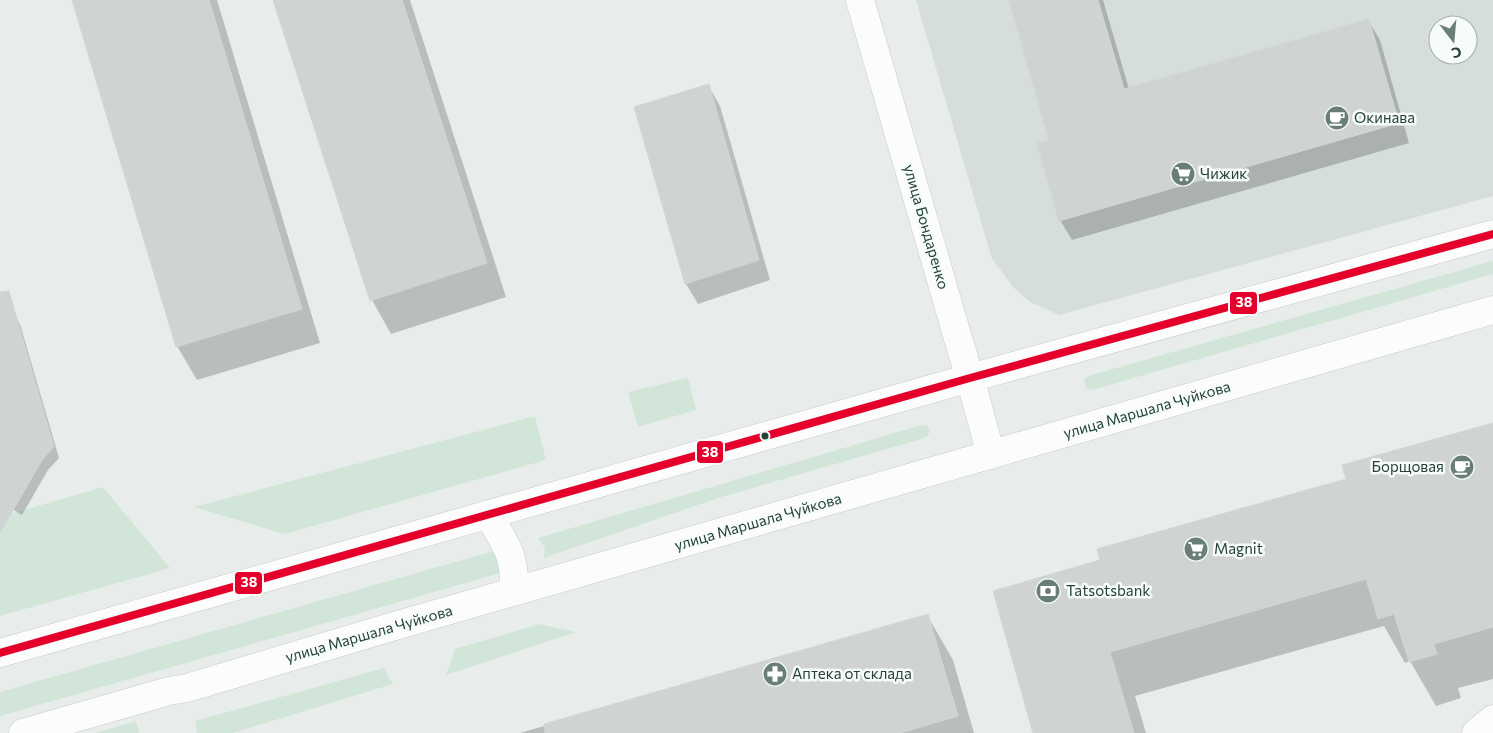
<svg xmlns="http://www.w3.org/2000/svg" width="1493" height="733" font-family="Commissioner,sans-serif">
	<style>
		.built { fill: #d6dedb; fill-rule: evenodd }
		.green { fill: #d1e6d8 }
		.shadow { fill: #0003 }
		.building { fill: #cfd4d2; stroke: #d1d6d4 }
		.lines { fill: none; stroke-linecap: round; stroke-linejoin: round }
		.tertiary-casing { stroke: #c5cac8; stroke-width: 29 }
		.secondary-casing { stroke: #c3cbc8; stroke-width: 29 }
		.tertiary { stroke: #fcfcfc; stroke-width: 28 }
		.secondary { stroke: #fcfcfc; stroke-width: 28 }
		.bus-1-casing { stroke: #f7fbf9; stroke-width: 11 }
		.bus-1 { stroke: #e4002b; stroke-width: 8 }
		.bus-dot { fill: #24423a; stroke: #f7fbf9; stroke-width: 2 }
		.labels { text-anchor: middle; stroke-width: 5; stroke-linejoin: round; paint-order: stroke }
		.poi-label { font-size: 15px; fill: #24423a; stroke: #f7fbf9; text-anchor: start }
		.street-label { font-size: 15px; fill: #24423a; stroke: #f7fbf9 }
		.line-badge { stroke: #f7fbf9; stroke-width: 2 }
		.badge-label { font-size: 14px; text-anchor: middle; font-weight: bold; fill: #fff }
	</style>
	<rect width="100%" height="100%" fill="#e8edeb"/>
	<path class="built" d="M916,0h577v196l-434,119 -29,-13 -16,-14 -22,-29zM1438,25h30v30h-30z"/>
	<path class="green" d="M1493,261v13l-401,116 -6,-2 -2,-9 4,-3z
		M688,378l8,32 -58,17 -10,-35z
		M535,416l11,44 -262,74 -90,-27z
		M922,425l5,1 3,5 -2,4 -3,3 -207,60 -174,60 1,-10 -7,-10z
		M103,487l67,81 -170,48v-99z
		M494,551l8,1 -1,21 -501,143v-24z
		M539,624l37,8 -130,43 9,-26z
		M384,668l9,16 -160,49h-36l-2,-12z
		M136,721l3,12h-44z"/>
	<path class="shadow" d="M73,0h144l103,343 -123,37 -20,-34z
		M275,0h135l96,297 -115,37 -19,-34z
		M1010,0h93l26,89 239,-69 12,20 29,103 -337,97 -12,-20 -9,-80z
		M708,85l12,21 50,174 -72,24 -12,-20z
		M14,314l6,10 39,134 -11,12 -26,45 -22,-13v-184z
		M1493,424v255l-35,9 3,10 -25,8 -26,-45 -5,2 -21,-37 -249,70 11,37h-112l68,-172 246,-81z
		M927,615l26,45 21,73h-454z"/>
	<path class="building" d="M72,0h137l93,309 -126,38z
		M273,0h129l85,263 -117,38z
		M1009,0h89l26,89 245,-70 30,104 -340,98 -22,-78 12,-3z
		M709,84l50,176 -74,24 -51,-177z
		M9,291l45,156 -12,13 -42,73v-241z
		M1493,423v204l-59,17 3,10 -28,8 -15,-48 -16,5 -12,-40 -256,73 24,81h-101l-40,-142 107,-31 -3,-11 249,-70 -4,-14z
		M928,614l30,102 -58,17h-355l-1,-9z"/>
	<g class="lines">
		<defs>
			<path id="tertiary" d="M860,0l97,335 13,43
				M1476,733l17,-14"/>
			<path id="secondary" d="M970,378l21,77
				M488,514c17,31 29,41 25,78
				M0,653l970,-275 523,-144
				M23,733l146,-42 18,-3 204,-61 1102,-317"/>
		</defs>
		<use href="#tertiary" class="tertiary-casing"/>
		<use href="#secondary" class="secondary-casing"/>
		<use href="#tertiary" class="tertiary"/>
		<use href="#secondary" class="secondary"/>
		<defs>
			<path id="bus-1" d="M0,653l970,-275 523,-144"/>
		</defs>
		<use href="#bus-1" class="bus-1-casing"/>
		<use href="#bus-1" class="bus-1"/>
	</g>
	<defs>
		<symbol id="cafe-disc" viewBox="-11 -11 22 22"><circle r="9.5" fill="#697e78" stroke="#f7fbf9"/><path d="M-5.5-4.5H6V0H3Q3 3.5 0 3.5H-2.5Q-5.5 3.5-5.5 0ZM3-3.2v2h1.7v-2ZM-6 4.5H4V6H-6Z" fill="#fff"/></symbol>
		<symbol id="supermarket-disc" viewBox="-11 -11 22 22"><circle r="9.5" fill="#697e78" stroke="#f7fbf9"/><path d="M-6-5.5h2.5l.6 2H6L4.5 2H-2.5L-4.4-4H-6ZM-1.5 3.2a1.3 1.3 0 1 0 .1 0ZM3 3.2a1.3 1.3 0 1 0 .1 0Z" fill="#fff"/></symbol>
		<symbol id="bank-disc" viewBox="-11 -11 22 22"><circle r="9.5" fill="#697e78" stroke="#f7fbf9"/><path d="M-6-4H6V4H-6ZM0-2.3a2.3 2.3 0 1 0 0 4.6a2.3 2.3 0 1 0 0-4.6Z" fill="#fff"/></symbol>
		<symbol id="pharmacy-disc" viewBox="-11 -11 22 22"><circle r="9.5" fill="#697e78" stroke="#f7fbf9"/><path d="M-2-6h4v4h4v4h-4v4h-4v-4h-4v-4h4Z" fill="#fff"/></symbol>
	</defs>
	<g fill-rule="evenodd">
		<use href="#cafe-disc" x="1323" y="104" width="28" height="28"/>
		<use href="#supermarket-disc" x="1169" y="160" width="28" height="28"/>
		<use href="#cafe-disc" x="1448" y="453" width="28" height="28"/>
		<use href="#supermarket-disc" x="1182" y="535" width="28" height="28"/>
		<use href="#bank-disc" x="1034" y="577" width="28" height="28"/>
		<use href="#pharmacy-disc" x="761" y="660" width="28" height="28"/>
	</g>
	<circle class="bus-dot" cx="765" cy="436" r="4.5"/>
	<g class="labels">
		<g class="poi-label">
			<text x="1354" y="123">Окинава</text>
			<text x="1200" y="179">Чижик</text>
			<text x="1444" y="472" text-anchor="end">Борщовая</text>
			<text x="1214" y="554">Magnit</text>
			<text x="1066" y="596">Tatsotsbank</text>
			<text x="792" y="679">Аптека от склада</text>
		</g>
		<g class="street-label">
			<text transform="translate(926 227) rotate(74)" y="5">улица Бондаренко</text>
			<text transform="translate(1147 410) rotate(-16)" y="5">улица Маршала Чуйкова</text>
			<text transform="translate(758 522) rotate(-16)" y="5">улица Маршала Чуйкова</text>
			<text transform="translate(369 634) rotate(-16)" y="5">улица Маршала Чуйкова</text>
		</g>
	</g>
	<g class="line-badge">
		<rect x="1229" y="291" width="29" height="24" rx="5" fill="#e4002b"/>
		<rect x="696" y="440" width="28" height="24" rx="5" fill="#e4002b"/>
		<rect x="234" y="571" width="29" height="24" rx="5" fill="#e4002b"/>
	</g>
	<g class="badge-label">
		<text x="1244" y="307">38</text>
		<text x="710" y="457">38</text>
		<text x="249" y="587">38</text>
	</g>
	<g transform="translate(1453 40) rotate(164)"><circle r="24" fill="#f7fbf9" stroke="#a3b1ad"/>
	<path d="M0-4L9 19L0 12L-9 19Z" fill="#697e78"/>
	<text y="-8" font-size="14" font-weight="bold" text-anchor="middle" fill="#24423a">С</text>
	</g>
</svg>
